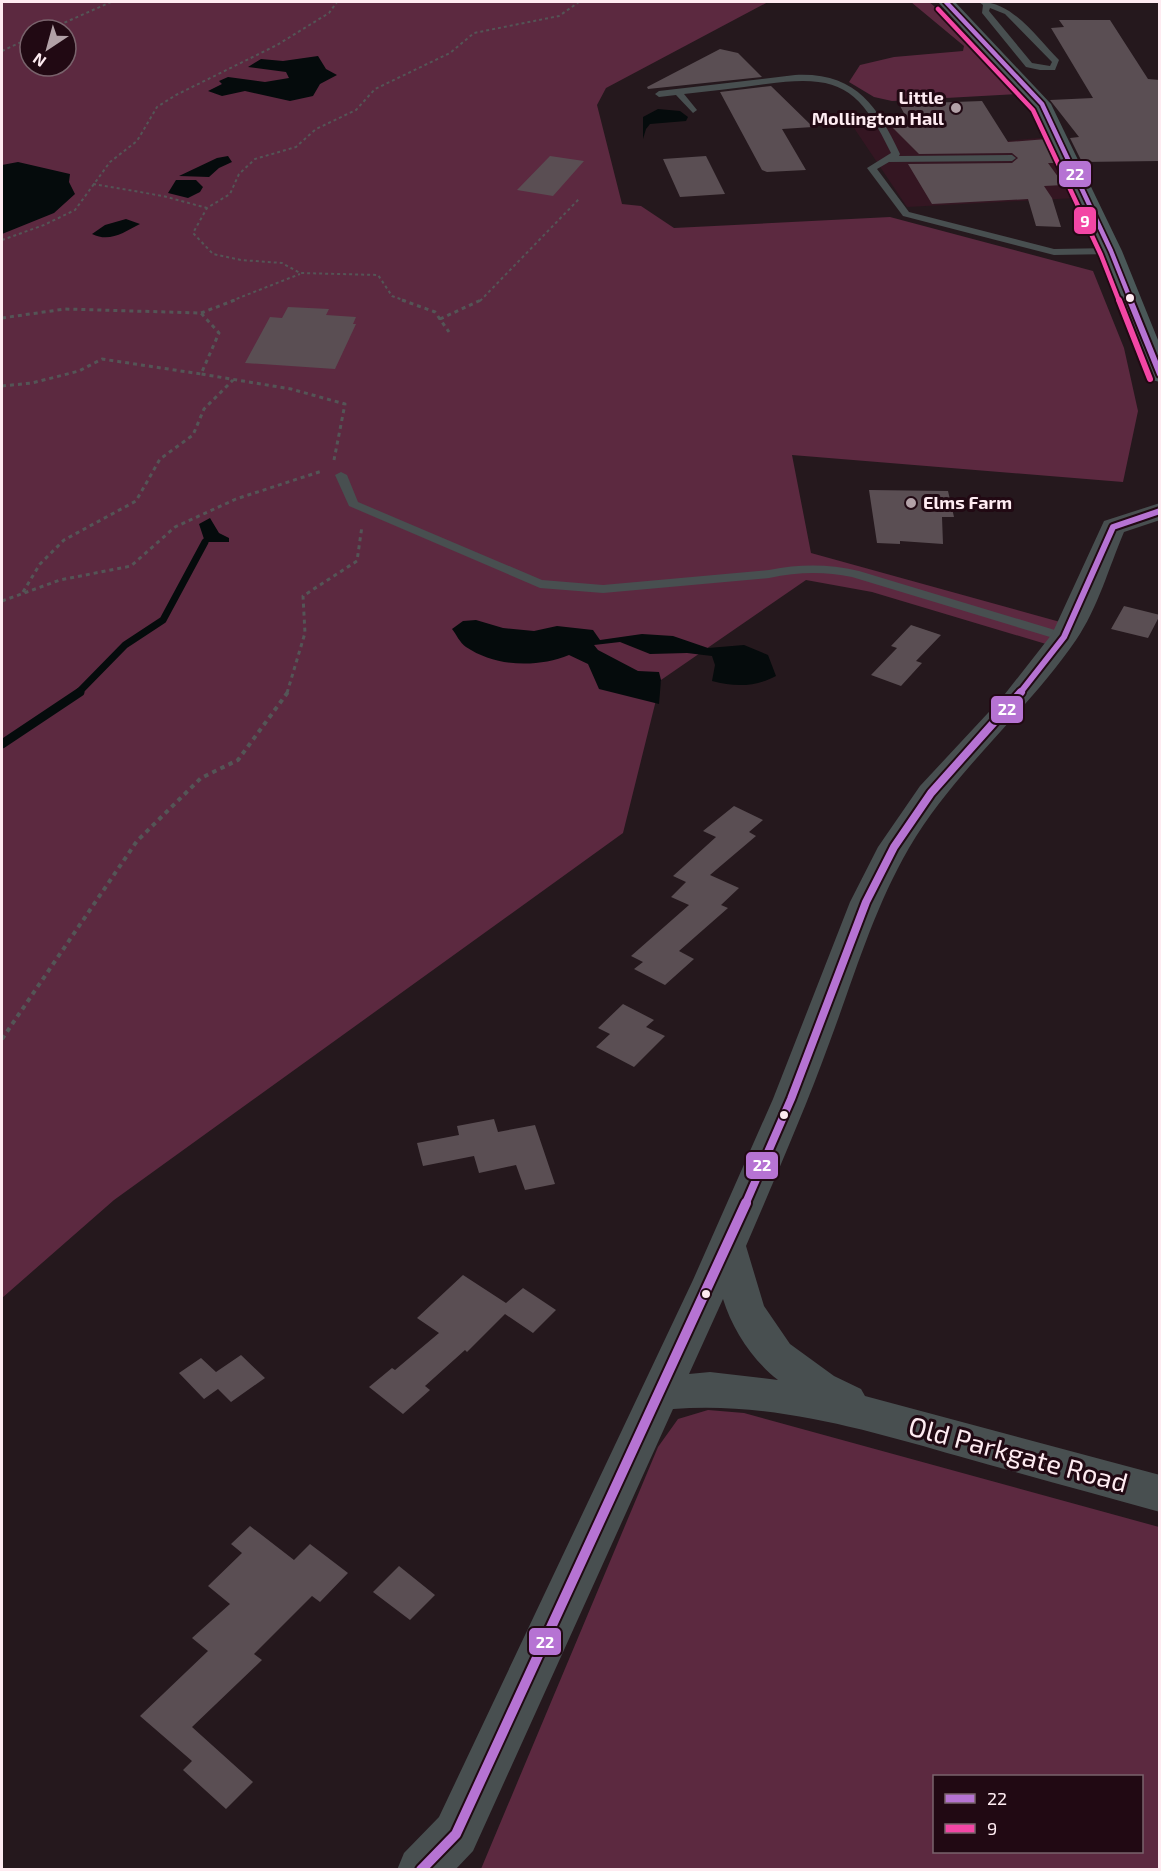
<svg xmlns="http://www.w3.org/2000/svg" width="1161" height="1871" font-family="'Exo 2',sans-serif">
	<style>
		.built { fill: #341622 }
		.green { fill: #5c2940; fill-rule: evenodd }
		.water { fill: #050b0c }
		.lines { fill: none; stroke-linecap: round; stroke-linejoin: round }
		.stream-far1 { stroke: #050b0c; stroke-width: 7 }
		.stream { stroke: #050b0c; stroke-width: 9 }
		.building { fill: #5a4e53 }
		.path-far2 { stroke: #545556; stroke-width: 2; stroke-dasharray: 3 3; stroke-linecap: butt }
		.path-far1 { stroke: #545556; stroke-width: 3; stroke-dasharray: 4 4; stroke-linecap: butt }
		.path { stroke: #545556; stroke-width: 4; stroke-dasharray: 4.5 4.5; stroke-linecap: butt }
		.service { fill: #484f50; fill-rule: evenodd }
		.tertiary { fill: #484f50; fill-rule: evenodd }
		.primary { fill: #4a5858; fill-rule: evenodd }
		.bus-1-far3-casing { stroke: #210913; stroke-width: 8 }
		.bus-1-far2-casing { stroke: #210913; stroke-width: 10 }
		.bus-1-far1-casing { stroke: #210913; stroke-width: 12 }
		.bus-1-casing { stroke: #210913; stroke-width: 14 }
		.bus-2-far1-casing { stroke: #210913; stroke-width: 8 }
		.bus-2-casing { stroke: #210913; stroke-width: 10 }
		.bus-1-far3 { stroke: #b673d3; stroke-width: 4.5 }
		.bus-1-far2 { stroke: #b673d3; stroke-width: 6 }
		.bus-1-far1 { stroke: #b673d3; stroke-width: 8 }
		.bus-1 { stroke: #b673d3; stroke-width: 10 }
		.bus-2-far1 { stroke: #f346a5; stroke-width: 4.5 }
		.bus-2 { stroke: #f346a5; stroke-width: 6 }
		.poi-dot { fill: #b2a1a7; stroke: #210913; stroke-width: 2 }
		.bus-dot { fill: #feebf1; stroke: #210913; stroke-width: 2 }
		.labels { text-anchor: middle; stroke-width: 6; stroke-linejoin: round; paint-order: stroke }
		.far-poi-label { font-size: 18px; font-weight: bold; fill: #feebf1; stroke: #210913; text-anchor: end }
		.near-street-label { font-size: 27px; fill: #feebf1; stroke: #210913 }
		.line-badge { stroke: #210913; stroke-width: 2 }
		.badge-label { font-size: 16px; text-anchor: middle; font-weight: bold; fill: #fff }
	</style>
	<rect width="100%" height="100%" fill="#25181d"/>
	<path class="built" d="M929,122l23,24 98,-9 26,61 -169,9 -53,-79z"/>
	<path class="green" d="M2,2h766l-162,86 -9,17 25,99 19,2 33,22 216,-11 203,54 31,77 14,63 -15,71 -331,-27 19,98 260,72 -15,22 -184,-55 -66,-12 -145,100 -38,153 -509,367 -112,98zM30,30h36v36h-36z
		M911,2h18l21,17 69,75 -127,7 -18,-4 -25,-15 11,-17 34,-8 69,-6 1,-5z
		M708,1410l36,3 415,114v342h-678l177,-422 20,-28zM1142,1776v76h-208v-76z"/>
	<path class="water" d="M318,56l8,13 11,6 -17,9 -7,12 -23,5 -45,-10 -23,5 -14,-5 14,-7 -3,-3 9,-4 37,5 24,-4 -3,-6 -38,-5 13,-8 22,2z
		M658,109l22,2 8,6 -2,4 -36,3 -4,5 -3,10v-22z
		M228,156l4,6 -13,6 -10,9 -30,-1 38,-18z
		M18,162l52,12 -1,8 6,12 -21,19 -52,21v-69z
		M176,180h20l7,7 -3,5 -12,6 -20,-5z
		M126,219l14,5c-16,8 -30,19 -48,10l13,-9z
		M210,518l9,15 10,5v4h-24l-6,-18z
		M476,620l27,8 31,3 23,-5 36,4 7,10 42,-6 31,2 35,12 36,-3 24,10 8,21c-21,11 -41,11 -64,5l3,-16 -3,-9 -25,-3 -37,1 -30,-12 -26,3 4,5 40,21 21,1 2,8 -2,24 -60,-15 -11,-25 -19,-9c-32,13 -73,12 -103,-8 -6,-4 -10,-13 -14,-18l11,-8z"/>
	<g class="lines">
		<path class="stream-far1" d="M78,693l47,-48 38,-25 42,-78"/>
		<path class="stream" d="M2,744l78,-52"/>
	</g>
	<path class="building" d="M1059,20h51l38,59 12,1v81l-78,1 -12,-24 9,-1 -29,-37 43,-2 -42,-70 13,-1z
		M720,49l18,4 24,24 -114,12 -1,-2z
		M771,86l42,41 -31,2 24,41 -39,2 -5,-2 -42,-78z
		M982,101l26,41 39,-3 10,24h-9l16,22 -20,1 8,12 9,29 -25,-1 -8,-27 -96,5 -24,-40 104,-1 6,-5 -6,-5 -93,1 -26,-26 18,-2 -12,-22z
		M550,156l34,5 -31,35 -36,-6z
		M706,156l19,38 -45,3 -17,-38z
		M288,307l41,2 -3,6 30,2 -3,7h3l-21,45 -90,-6 25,-46 12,1z
		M869,490l79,1 6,26h-12l1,27 -43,-3v3l-23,-1z
		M1124,606l36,9 -12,23 -37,-9z
		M911,625l30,10 -25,26 6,2 -21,23 -30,-11 26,-27 -6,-2z
		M734,806l29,14 -14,12 7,4 -46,39 29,13 -18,17 7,3 -49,43 15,8 -29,26 -31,-16 9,-7 -12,-6 58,-51 -18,-8 15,-15 -13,-6 43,-39 -13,-6z
		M623,1004l31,16 -8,7 19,9 -31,31 -38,-20 14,-13 -12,-6z
		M494,1119l4,13 37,-7 20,59 -30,6 -9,-25 -37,8 -5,-17 -51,10 -6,-23 42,-8 -2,-9z
		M463,1275l43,28 17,-15 33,22 -23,23 -28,-19 -38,38 -2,-2 -40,36 5,4 -27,24 -34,-27 23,-19 3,2 44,-37 -22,-15z
		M241,1355l24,23 -34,24 -13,-13 -14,10 -25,-26 22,-15 15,14z
		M250,1526l44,34 16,-16 38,29 -28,29 -8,-6 -58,58 8,6 -70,67 61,55 -27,27 -43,-39 9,-9 -52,-45 68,-65 -16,-13 38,-34 -22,-18 34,-33 -11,-9z
		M399,1566l36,29 -25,25 -37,-28z"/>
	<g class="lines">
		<path class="path-far2" d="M48,30l63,-28
			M2,51l28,-13
			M93,184l70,12 44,12
			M2,240l42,-15 31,-15 35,-48 27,-21 20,-34 19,-12 101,-50 52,-32 8,-11
			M231,301l69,-27
			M406,301l-14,-5 -14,-21 -78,-2 -18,-10 -41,-3 -28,-6 -20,-21 14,-25 23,-14 9,-20 16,-15 41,-12 20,-18 40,-19 19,-21 75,-36 24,-20 85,-17 20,-14
			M480,301l99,-102"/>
		<path class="path-far1" d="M402,300l33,12 14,20
			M201,313l34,-13
			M2,318l63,-9 136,4 18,20 -18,41 90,15 54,15 -11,56
			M440,319l41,-19
			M2,386l30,-3 47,-12 23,-12 99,15
			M23,592l17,-28 24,-24 72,-39 24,-42 33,-24 11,-26 29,-29
			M2,601l58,-21 71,-14 44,-39 61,-28 86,-28
			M287,693l18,-60 -2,-37 54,-35 5,-35"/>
		<path class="path" d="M2,1039l135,-198 64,-63 37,-18 50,-68"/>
		<path class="service" d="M979,2c33,-2 59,37 80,58l-4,10h-15l-14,-3 -44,-54 1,-8zM990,8l15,6 47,48 -2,4 -18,-3 -43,-52z
			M795,75c60,-3 82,30 105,79l-1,2 113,-1 4,3 -4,3 -123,1 -12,7 32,43 145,37 57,-1 5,3 -5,3 -57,1 -151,-39 -36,-48 24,-15c-32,-66 -52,-79 -125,-69 -27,4 -55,7 -82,10l13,16 -4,3 -17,-18 -17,2 -4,-3 4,-3z
			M341,472l6,3 11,27 184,78 61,5 166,-15c32,-6 59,-6 90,1l209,63 2,3 -2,3h-8l-208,-63c-29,-6 -54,-5 -83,1l-166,15 -63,-5 -191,-82 -14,-31z"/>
		<path class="tertiary" d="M1160,503v17l-36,12c-15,35 -26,76 -48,108 -50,73 -122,131 -167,208 -35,60 -55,129 -79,193 -25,69 -55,137 -84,205l18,60 26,38 44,32 27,13 4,7 295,79v37c-68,-19 -135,-37 -202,-56 -91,-26 -189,-55 -285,-47l-200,442 -18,19h-58l7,-17 35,-36 254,-537 80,-181 77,-197 28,-55 42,-61 81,-87 51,-65 52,-113zM723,1299c9,30 30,62 55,81l-68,-8 -21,2z"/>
		<path class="primary" d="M938,2h17l96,102 71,147 38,94v37l-8,-2 -4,-5 -48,-124 -66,-145z"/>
		<defs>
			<path id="bus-1-far3" d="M946,2l96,102 69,147 20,50"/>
			<path id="bus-1-far2" d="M1130,300l30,74
				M1020,693l44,-56 49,-110 47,-16"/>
			<path id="bus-1-far1" d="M745,1205l46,-106 75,-197 28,-55 37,-54 90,-101"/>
			<path id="bus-1" d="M421,1870l35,-36 290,-631"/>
			<path id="bus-2-far1" d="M938,9l95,101 68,145 18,46"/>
			<path id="bus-2" d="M1119,300l31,79"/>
		</defs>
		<use href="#bus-1-far3" class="bus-1-far3-casing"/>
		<use href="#bus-1-far2" class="bus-1-far2-casing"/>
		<use href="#bus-1-far1" class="bus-1-far1-casing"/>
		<use href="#bus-1" class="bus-1-casing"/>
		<use href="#bus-2-far1" class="bus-2-far1-casing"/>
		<use href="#bus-2" class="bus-2-casing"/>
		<use href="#bus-1-far3" class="bus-1-far3"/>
		<use href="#bus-1-far2" class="bus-1-far2"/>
		<use href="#bus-1-far1" class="bus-1-far1"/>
		<use href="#bus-1" class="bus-1"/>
		<use href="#bus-2-far1" class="bus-2-far1"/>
		<use href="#bus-2" class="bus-2"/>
	</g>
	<g class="poi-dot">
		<circle cx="956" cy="108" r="6"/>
		<circle cx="911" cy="503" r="6"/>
	</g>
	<g class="bus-dot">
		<circle cx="1130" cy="298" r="5"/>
		<circle cx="784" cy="1115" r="5"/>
		<circle cx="706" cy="1294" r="5"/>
	</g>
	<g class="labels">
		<g class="far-poi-label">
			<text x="944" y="104">Little<tspan x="944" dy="21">Mollington Hall</tspan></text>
			<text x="923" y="509" text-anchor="start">Elms Farm</text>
		</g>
		<g class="near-street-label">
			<text transform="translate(1018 1455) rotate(15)" y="9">Old Parkgate Road</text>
		</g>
	</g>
	<g class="line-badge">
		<rect x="1058" y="160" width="34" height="28" rx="6" fill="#b673d3"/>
		<rect x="1073" y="206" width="24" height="29" rx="6" fill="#f346a5"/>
		<rect x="990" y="695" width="34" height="29" rx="6" fill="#b673d3"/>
		<rect x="745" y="1151" width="34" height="29" rx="6" fill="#b673d3"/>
		<rect x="528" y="1627" width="34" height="29" rx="6" fill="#b673d3"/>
	</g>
	<g class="badge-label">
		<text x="1075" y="180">22</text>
		<text x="1085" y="227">9</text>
		<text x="1007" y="715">22</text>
		<text x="762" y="1171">22</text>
		<text x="545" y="1648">22</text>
	</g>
	<rect width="1161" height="1871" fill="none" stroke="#feebf1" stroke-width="6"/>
	<rect x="933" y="1775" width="210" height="78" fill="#210913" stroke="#79636c" stroke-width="1.5"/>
	<rect x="945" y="1794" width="30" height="9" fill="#b673d3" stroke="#79636c" stroke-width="1.5"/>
	<text x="987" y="1805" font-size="18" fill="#feebf1">22</text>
	<rect x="945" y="1824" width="30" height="9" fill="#f346a5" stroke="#79636c" stroke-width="1.5"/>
	<text x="987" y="1835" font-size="18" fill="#feebf1">9</text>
	<g transform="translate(48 48) rotate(216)"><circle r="28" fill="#210913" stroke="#79636c" stroke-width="1.5"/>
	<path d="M0-4.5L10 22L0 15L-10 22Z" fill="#b2a1a7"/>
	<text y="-9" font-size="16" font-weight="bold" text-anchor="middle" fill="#feebf1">N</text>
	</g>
</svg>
